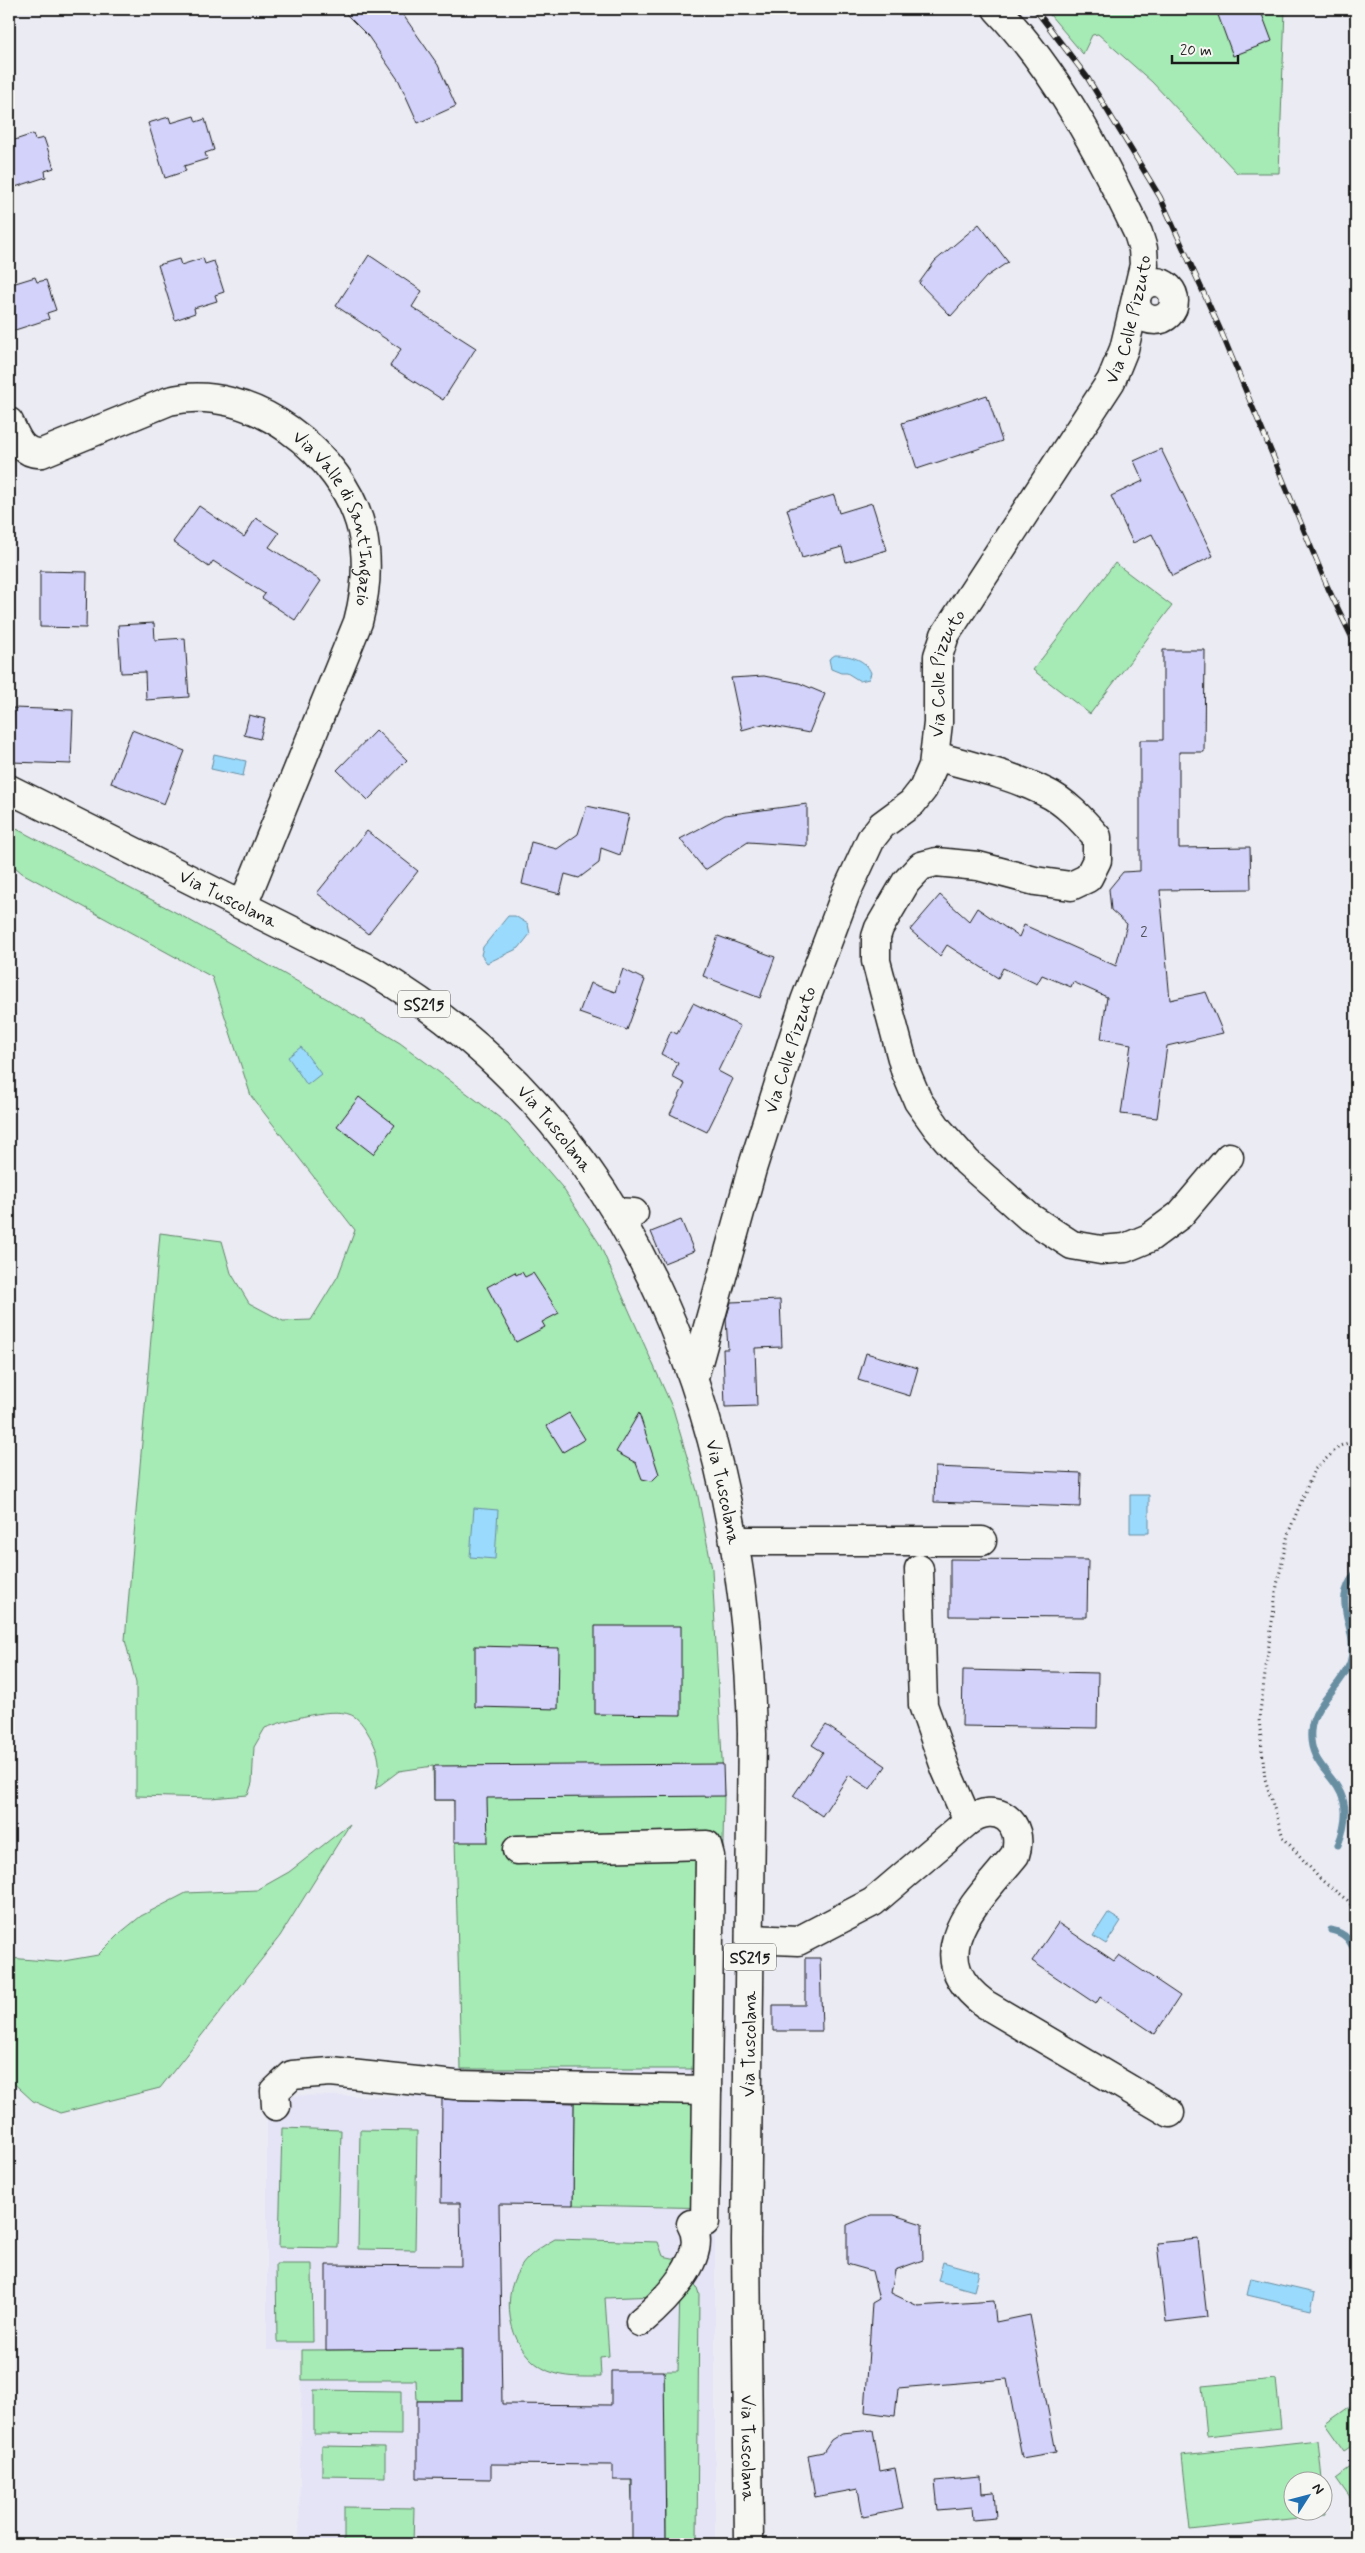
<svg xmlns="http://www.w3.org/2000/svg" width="1365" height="2553" font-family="Mynerve,sans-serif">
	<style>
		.built { fill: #e4e4f6 }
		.green { fill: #a6eab5; stroke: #618368 }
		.water { fill: #9adafc; stroke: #688ea2 }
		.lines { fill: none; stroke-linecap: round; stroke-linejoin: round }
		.stream { stroke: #688ea2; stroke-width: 7 }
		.building { fill: #d2d2fa; stroke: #1c1c1c }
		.minor-casing { stroke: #1c1c1c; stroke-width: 31 }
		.major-casing { stroke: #1c1c1c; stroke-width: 31 }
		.path { stroke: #1c1c1c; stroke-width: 3; stroke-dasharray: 1 4; stroke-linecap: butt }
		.minor { stroke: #f6f6f2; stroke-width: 28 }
		.major { stroke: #f6f6f2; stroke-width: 28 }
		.rail-casing { stroke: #1c1c1c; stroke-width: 5.5 }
		.rail { stroke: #f6f6f2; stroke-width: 4; stroke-dasharray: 11; stroke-linecap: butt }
		.labels { text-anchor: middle; stroke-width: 4; stroke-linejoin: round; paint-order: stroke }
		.number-label { font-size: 15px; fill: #4a4a54 }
		.shield { fill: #f6f6f2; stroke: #5d5d5c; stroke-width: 1 }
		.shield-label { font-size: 16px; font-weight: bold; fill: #1c1c1c }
		.street-label { font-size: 18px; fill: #1c1c1c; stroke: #f6f6f2 }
	</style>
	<rect width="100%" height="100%" fill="#ebebf4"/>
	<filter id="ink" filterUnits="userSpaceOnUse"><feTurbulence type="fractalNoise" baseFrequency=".02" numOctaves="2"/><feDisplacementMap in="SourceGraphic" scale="10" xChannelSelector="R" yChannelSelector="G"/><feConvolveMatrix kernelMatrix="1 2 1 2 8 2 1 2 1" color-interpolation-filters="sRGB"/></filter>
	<g filter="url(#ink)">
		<path class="built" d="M724,1796l-9,412v336h-416l3,-194h-35v-255l175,2 1,-28h18l-7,-269h-20z"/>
		<path class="green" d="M1045,9h240l-6,164h-42l-85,-91 -54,-48 -6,1 -9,19z
			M1115,563l57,43 -82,108 -57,-44z
			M9,825l166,87 139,79 86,52 108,81 54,63 37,56 74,166 24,82 15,78 12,227 -6,273h-257l-7,-269h-20l-1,-34 -34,5 -24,18c6,-17 6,-30 -2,-47 -5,-9 -10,-19 -18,-25 -18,-13 -71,4 -90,11l-11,19 -2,36 -4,12 -37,3 -75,-2v-113l-11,-43 35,-407 62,8 9,32 18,30 34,18 28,-1 27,-44 17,-46 -104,-134 -39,-119 -190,-104 -13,-11z
			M350,1824l-70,112 -120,152 -100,25 -27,-12 -24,-22v-121l49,4 40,-7 22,-22 21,-17 45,-23 71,-3 32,-18z
			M574,2099l144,5 -3,104 -142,-3z
			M282,2128l59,2 -3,118 -59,-1z
			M360,2130l57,1 -2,119 -57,-1z
			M555,2239l103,3 5,14 14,3 -1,11 -20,26 -51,2 4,58 -9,1 1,20c-19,0 -35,1 -53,-6 -37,-17 -50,-70 -28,-103 9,-14 21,-21 35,-29z
			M276,2264h36l1,78h-36z
			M693,2284l4,4 2,6 -2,250h-31v-45h-34l-1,-19h33v-109h14l2,-82z
			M461,2349l1,52h-45l-1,-21h-114v-30z
			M1276,2379l5,49 -74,8 -5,-50z
			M314,2390l87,1v44l-87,-1z
			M1356,2402v41l-12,8 -19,-27z
			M1318,2440l4,40h-30v30h30l1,-26 3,31 -136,15 -8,-75z
			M322,2446l63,1v30l-63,-1z
			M1356,2463v41l-1,1 -19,-27z
			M344,2507l70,1 -1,36h-69z"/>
		<path class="water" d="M835,655c14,0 31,4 36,18l-2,6 -9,2 -13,-8h-6l-10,-4 -2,-10z
			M214,754l32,7 -3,15 -32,-7z
			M508,916h7l13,8 2,10 -11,14 -32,15 -6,-8 2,-8z
			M301,1047l20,27 -14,11 -19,-28z
			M1130,1495h19v38h-19z
			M474,1508l24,2 -3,49 -25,-2z
			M1108,1913l13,8 -15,23 -13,-8z
			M943,2262l36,10 -5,19 -36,-10z
			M1251,2278l64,15 -4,17 -64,-15z"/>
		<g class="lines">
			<path class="stream" d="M1338,1845c27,-67 -31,-66 -27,-114 2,-28 30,-43 39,-68 8,-27 -8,-46 -5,-67 1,-10 6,-16 11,-24
				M1331,1930c15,3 20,11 25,25
				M1355,2544h1"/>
		</g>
		<path class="building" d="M341,9h58l39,56 18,41 -38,17 -19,-42 -31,-45z
			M1235,9h25l12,32 -39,15 -15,-41z
			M194,116l2,6 9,-3 9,31 -9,3 2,6 -23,7 2,5 -21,7 -17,-55 21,-6 2,6z
			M33,134l2,6 9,-2 10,30 -9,3 1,6 -37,12v-47z
			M979,224l29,38 -22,15 -35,39 -32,-33 16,-22z
			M369,255l53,36 -10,16 64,41 -33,52 -53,-34 11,-17 -65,-43z
			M203,258l2,6 9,-3 10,31 -9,3 2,6 -23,7 1,5 -20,7 -17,-55 21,-6 2,6z
			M35,277l2,5 9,-2 10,30 -9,3 2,6 -40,13v-47z
			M987,395l15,46 -85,28 -15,-46z
			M1161,449l52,107 -41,20 -20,-42 -19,9 -22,-47 32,-15 -9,-20z
			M834,495l5,18 33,-10 15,47 -41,12 -4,-15 -40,11 -15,-49z
			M199,506l45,31 12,-19 23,15 -10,14 52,34 -26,39 -33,-22 3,-4 -52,-33 -4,6 -36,-25z
			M40,571l47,1 -1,56 -46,-1z
			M154,623l1,17 30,-2 4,59 -43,3 -1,-28 -24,1 -3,-48z
			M1163,650h42l-1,102h-25v96l71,-1 1,42 -91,1 10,110 36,-8 17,41 -56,13 -10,72 -36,-4 10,-70 -30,-5 6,-42 -34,-15 -2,5 -29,-12 -5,9 -34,-16 -5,10 -51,-33 -7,11 -30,-26 30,-35 29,26 8,-13 42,29 5,-12 92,41 11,-42 -16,-14 -2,-21 14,-17 17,-1v-131h23z
			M764,676l35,7 26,11 -16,39 -46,-9 -21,6 -11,-52z
			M13,708l60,2 -2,54 -60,-2z
			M249,715l16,4 -5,20 -16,-4z
			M132,730l53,21 -21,53 -53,-21z
			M376,730l31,30 -39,40 -31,-30z
			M807,804v42l-59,-4 -43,28 -25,-31 45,-24z
			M587,806l42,9 -9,40 -19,-7 -2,15 -20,15 -14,-4 -5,20 -38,-10 9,-42 26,7 21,-15z
			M367,831l51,40 -50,63 -51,-41z
			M718,936l57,21 -15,41 -57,-22z
			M623,969l22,11 -18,50 -48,-17 11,-30 25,9z
			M693,1003l47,23 -22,45 15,8 -26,53 -37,-18 15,-30 -13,-7 6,-14 -17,-9 10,-23 6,3z
			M359,1097l36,28 -22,29 -36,-28z
			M681,1220l13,31 -30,12 -13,-31z
			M515,1272l1,3 6,-3 3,5 8,-4 26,40 -17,9 3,5 -29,15 -29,-55z
			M780,1300l2,47 -27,1 2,58 -32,1 -2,-58h5l-2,-30 5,-17z
			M866,1353l52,15 -8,28 -52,-16z
			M569,1413l16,26 -22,13 -16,-26z
			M639,1413l20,61 -7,7 -10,-2 -6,-16 -20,-11z
			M935,1467l146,6 -1,34 -146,-5z
			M950,1559l138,1 -1,57 -137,-1z
			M595,1626h86v89l-86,-1z
			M475,1646l84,2 -1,61 -83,-2z
			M963,1670l135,3 -1,55 -135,-2z
			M826,1725l60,41 -16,23 -21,-14 -27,41 -29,-20 30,-44 -11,-7z
			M723,1764l1,32 -237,2 1,44h-34v-42h-20v-34z
			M1058,1923l56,38 5,-6 61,41 -25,38 -55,-37 -4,7 -64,-43z
			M805,1958h15l2,73h-49v-26h32z
			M442,2099l132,4 -1,102 -74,-1 3,200 109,1v-34h53l2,173h-34v-64h-19v-15l-122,-1v15l-74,-1v-77h45v-52l-136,1v-85l135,1 -1,-63h-19z
			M871,2215h23l28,9 1,36 -28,10 -4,23 27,13 76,-5 2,21 34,-7 26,137 -34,6 -15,-79 -109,9 -3,28 -30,-4 7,-109 7,-4 -7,-28 -25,-7v-39z
			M1198,2239l9,78 -41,5 -9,-79z
			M873,2430l7,41 15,-3 8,41 -40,8 -5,-28 -43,8 -7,-42 15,-3 8,-12 11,-7z
			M981,2477l1,16 12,-1 2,26 -23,2 -1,-13 -34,3 -3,-29z"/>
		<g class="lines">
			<defs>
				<g id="minor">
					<circle cx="1155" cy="301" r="19"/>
					<path id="s1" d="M9,422c7,15 13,33 33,31l127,-52c81,-20 175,53 193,130 7,31 4,61 -4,91l-115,283"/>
					<path d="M935,756c37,10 76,19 110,36 20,9 38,29 52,45v23l-9,18 -17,8 -36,-5 -57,-15 -42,-4 -15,4 -15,16 -27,46 -3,9v24l29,109 13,31 20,28 29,33 62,55 43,28 29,5 24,-2 24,-10 31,-23 49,-58"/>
					<path d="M616,1212l18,1"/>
					<path id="s2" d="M694,1377l58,-208 53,-168 41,-108 25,-54 11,-14 30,-22 11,-14 10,-23 5,-43v-67l7,-21 166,-254 13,-32 20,-84 -1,-16 -5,-16c-38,-79 -80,-160 -141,-224"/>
					<path d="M735,1541h247"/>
					<path d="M968,1821c28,-21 58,1 47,34 -37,46 -98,99 -30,149l185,109"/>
					<path d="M517,1850l190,-5 3,11 -3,234"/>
					<path d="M750,1939l48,2 75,-39 95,-81 -22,-51 -23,-65 -4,-136"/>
					<path d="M276,2106l-1,-15 17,-16 39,-3 124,13 252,5 -2,132"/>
					<path d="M640,2322c23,-19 71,-66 51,-98"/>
				</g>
				<g id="major">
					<path id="s3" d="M9,789l362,181c274,161 374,462 381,764l-6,507 3,303"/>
				</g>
			</defs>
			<use href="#minor" class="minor-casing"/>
			<use href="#major" class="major-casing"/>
			<path class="path" d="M1356,1440l-16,6 -26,24 -26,64 -11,51 -18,134 6,60 18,58 37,42 27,21 9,11"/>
			<use href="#minor" class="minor"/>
			<use href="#major" class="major"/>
			<defs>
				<path id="rail" d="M1035,9l52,68 73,120 60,132 108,259 28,58"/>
			</defs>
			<use href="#rail" class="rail-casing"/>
			<use href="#rail" class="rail"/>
		</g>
	</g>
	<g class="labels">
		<g class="number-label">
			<text x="1144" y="937">2</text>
		</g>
		<g class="shield">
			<rect x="398" y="990.5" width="52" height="27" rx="4"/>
			<rect x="724" y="1943.5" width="52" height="27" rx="4"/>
		</g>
		<g class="shield-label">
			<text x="424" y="1010">SS215</text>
			<text x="750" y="1963">SS215</text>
		</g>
		<g class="street-label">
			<text dy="6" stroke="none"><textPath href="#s2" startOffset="1165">Via Colle Pizzuto</textPath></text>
			<text dy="6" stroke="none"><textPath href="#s1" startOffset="419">Via Valle di Sant'Ingazio</textPath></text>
			<text dy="6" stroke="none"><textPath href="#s2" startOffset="760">Via Colle Pizzuto</textPath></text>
			<text dy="6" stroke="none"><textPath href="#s3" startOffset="245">Via Tuscolana</textPath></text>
			<text dy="6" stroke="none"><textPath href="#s2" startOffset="341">Via Colle Pizzuto</textPath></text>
			<text dy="6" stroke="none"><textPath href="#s3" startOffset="649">Via Tuscolana</textPath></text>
			<text dy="6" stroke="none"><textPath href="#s3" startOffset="1054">Via Tuscolana</textPath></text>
			<text transform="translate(749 2044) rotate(-89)" y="6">Via Tuscolana</text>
			<text dy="6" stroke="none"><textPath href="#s3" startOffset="2012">Via Tuscolana</textPath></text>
		</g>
	</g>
	<rect width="1365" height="2553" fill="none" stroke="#f6f6f2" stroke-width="30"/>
	<rect x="15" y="15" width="1335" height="2523" fill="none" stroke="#1c1c1c" stroke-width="2" filter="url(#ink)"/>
	<g transform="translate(1308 2496) rotate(54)"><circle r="24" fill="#f6f6f2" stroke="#9f9f9c"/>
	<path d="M0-4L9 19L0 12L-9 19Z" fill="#1f6fb2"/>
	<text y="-8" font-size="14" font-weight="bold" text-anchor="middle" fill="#1c1c1c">N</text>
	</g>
	<path d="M1172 55v8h66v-8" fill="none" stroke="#1c1c1c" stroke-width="2.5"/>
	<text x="1180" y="55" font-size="15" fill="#1c1c1c" stroke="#f6f6f2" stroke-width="4" paint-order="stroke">20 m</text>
</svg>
